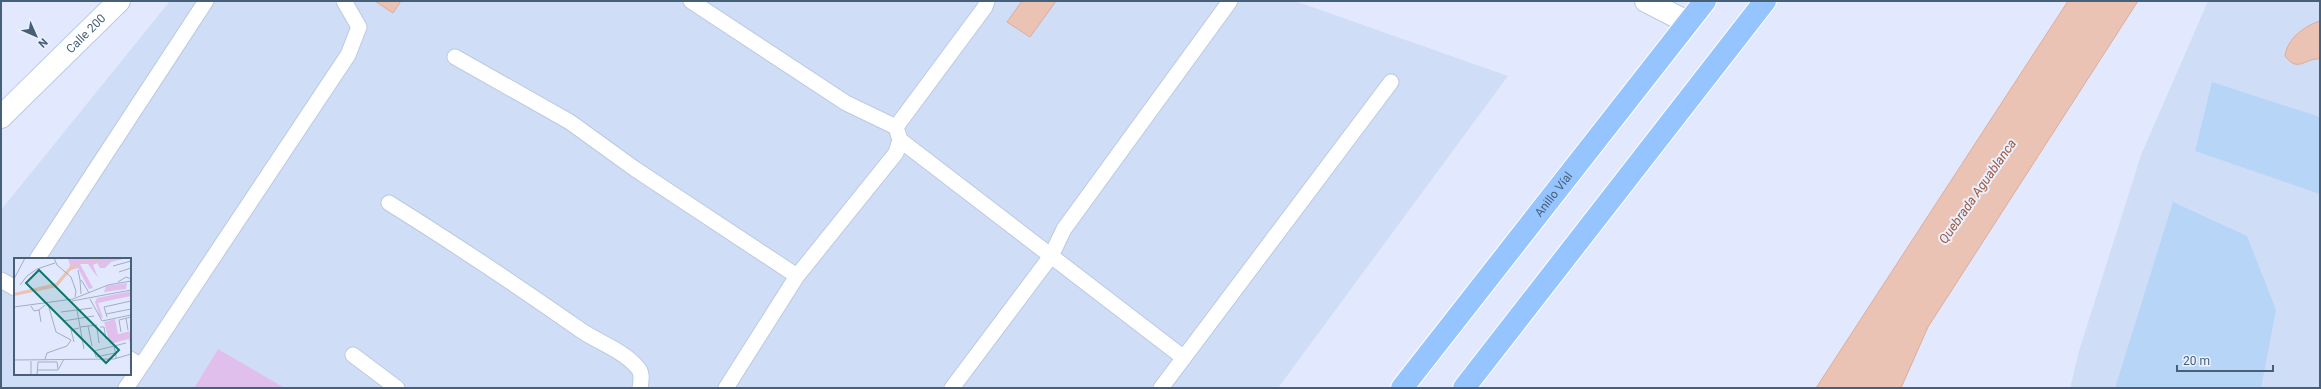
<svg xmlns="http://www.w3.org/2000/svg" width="2321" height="389" font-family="Roboto,sans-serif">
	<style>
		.residential { fill: #d0ddf7; fill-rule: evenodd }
		.green { fill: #e0bfed }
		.water { fill: #eac3b4; stroke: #ddac9a }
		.building { fill: #b7d5f7 }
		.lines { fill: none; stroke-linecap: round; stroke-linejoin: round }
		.service-casing { stroke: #bacae2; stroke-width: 17 }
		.minor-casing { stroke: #bacae2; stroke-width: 24 }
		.secondary-casing { stroke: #b7cbe6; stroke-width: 24 }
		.trunk-casing { stroke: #fff; stroke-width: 24 }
		.service { stroke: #fff; stroke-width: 15 }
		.minor { stroke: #fff; stroke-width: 22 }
		.secondary { stroke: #fff; stroke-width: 22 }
		.trunk { stroke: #96c4ff; stroke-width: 22 }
		.labels { text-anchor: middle; stroke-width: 4; stroke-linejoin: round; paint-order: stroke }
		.street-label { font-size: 12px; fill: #466079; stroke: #eaf0ff }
		.water-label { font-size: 13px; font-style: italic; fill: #9e5c42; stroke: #eaf0ff }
		.inset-road { fill: none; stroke: #9faec5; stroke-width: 1 }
		.view { fill: #0f766e; fill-opacity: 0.15; stroke: #0f766e; stroke-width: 2 }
		.inset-edge { fill: none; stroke: #466079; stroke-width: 2 }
	</style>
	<rect width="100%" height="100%" fill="#e2e9fe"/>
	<path class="residential" d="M170,1h1125l213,75 -230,312h-993l-67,-39 -24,39h-193v-178zM15,259h115v115h-115z
		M2208,1h112v387h-250l9,-37 62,-196z"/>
	<path class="green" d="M218,349l67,39h-91z"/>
	<path class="water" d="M375,1h26l-8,12z
		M1022,1h34l-26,36 -23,-15z
		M2068,1h70l-210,326 -27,61h-85z
		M2320,21v38c-14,-2 -22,15 -35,-3 2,-17 19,-30 35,-35z"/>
	<path class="building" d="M2212,82l108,35v77l-125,-43z
		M2173,202l74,34 29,74 -15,78h-146z"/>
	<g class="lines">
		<defs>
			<path id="service" d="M691,1l155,102 50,24 4,13 -4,13 -99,123 -71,112
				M455,57l115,65 65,47 162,107
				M896,127l89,-120 2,-6
				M900,140l284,218
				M389,203c66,41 130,84 193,128 18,12 42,20 56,37 5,6 3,13 2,20
				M37,259l169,-258
				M1,280l14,8
				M353,355l44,33
				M130,359l11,7 207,-311 11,-28 -15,-26
				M126,388l15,-22
				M952,388l99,-132 13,-27 166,-228
				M1161,388l230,-306"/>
			<path id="minor" d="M1646,1l41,21"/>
			<g id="secondary">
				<path id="s1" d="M1,117l118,-116"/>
			</g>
			<g id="trunk">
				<path id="s2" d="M1402,388l303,-387"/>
				<path d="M1464,388l301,-387"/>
			</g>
		</defs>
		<use href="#service" class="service-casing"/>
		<use href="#minor" class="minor-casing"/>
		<use href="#secondary" class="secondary-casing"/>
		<use href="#trunk" class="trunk-casing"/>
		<use href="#service" class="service"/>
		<use href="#minor" class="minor"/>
		<use href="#secondary" class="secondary"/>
		<use href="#trunk" class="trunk"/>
	</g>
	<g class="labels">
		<g class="street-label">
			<text dy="4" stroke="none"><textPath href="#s1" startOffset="119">Calle 200</textPath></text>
			<text dy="4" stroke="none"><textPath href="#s2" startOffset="246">Anillo Víal</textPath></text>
		</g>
		<g class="water-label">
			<text transform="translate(1977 191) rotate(-55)" y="5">Quebrada Aguablanca</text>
		</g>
	</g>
	<g transform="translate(14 258)">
		<rect width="117" height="117" fill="#e2e9fe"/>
		<path d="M54,0h59l-16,4 -6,6h-5l-3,-5 -4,2 5,13 -10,-14h-8l13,24 -4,1 -11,-21 -7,2zM113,25l-1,6 -22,3 2,-6zM117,33v5l-33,7 5,15 -3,-1 -5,-15 2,-4zM101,61l3,15 13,-3v17l-2,-9 -19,5 -6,-22z" fill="#e0bfed"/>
		<path d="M90,0h9l-34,6 -9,7 -13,16 -43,9v-3l42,-10 15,-18z" fill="#eac3b4"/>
		<path class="inset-road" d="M40,0l3,7 14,12 5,14 -1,6M99,8l18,-5M64,12l2,10 2,1 7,12M105,14l12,-4M0,21l11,-21M66,22l1,14M104,24l8,-5 5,2M6,27l7,-9 10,-7 18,-6M76,41l12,22M58,43l59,-11M17,48l3,5 5,-1 6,-5M0,49l59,-8 35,-14 23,-4M25,52l2,12M63,52l3,17M47,54l31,-4M92,56l25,-5M93,59l-3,-10 27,-6M112,60l2,12M49,63l31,-5M88,63l29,-6M74,68l4,20M86,69h4l2,12M83,70l2,15M107,74l-2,-12 12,-3M60,84l-3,-12 8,-2M100,88l12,-3M70,91l-4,-22 17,-2M101,95l-19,4 -2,-6 20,-5 2,10v3M31,101l2,-6 20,-7 4,-6 -15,-8 -8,-28M0,102l100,-1 17,-5M17,103v14M23,112h21l6,-11M23,117l1,-13h19l1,7"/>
		<path class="view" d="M25,12l80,80 -13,13 -80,-80z"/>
		<rect width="117" height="117" class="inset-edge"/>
	</g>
	<rect width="2321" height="389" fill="none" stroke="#466079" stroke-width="4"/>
	<g transform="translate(36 36) rotate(135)" stroke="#eaf0ff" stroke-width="3" paint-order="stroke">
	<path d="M0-3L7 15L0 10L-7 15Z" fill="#466079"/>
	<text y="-6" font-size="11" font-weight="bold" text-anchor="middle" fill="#466079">N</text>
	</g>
	<path d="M2177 365v6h96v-6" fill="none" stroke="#466079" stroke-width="2"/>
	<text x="2183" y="365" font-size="12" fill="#466079" stroke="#eaf0ff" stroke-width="3" paint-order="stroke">20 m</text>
</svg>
